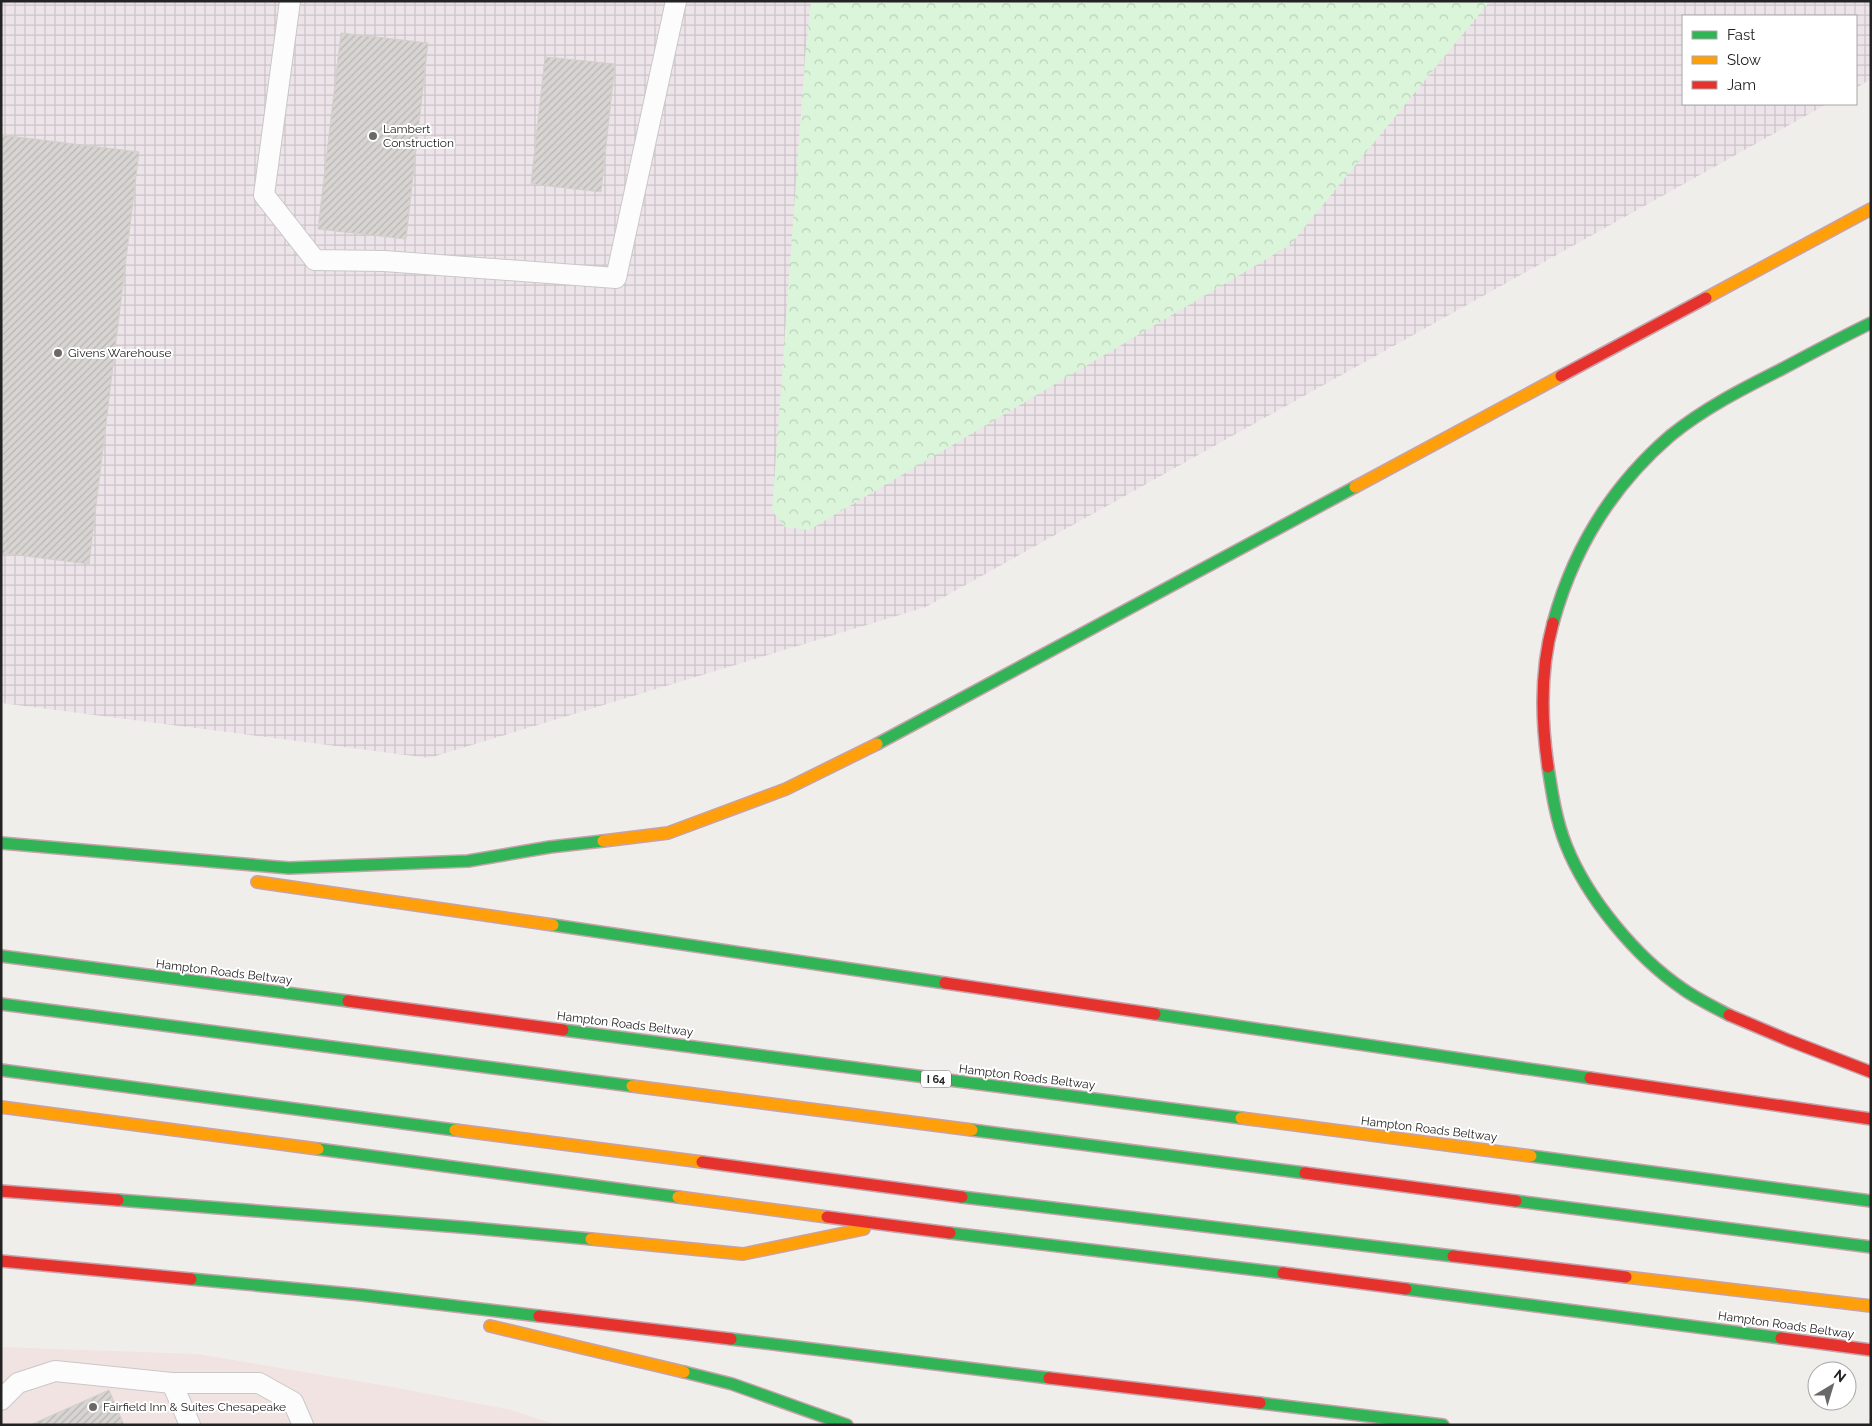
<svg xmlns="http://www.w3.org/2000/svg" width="1872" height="1426" font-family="Raleway,sans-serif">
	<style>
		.commercial { fill: #f1e3e1 }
		.industrial { fill: url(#industrial-grid) }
		.park { fill: url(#park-crowns) }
		.building { fill: url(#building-hatch); stroke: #d3d0cc }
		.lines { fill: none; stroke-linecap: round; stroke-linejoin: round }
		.lane-casing { stroke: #c9c8c7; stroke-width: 22 }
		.fast-casing { stroke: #c5a2ac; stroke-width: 14 }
		.slow-casing { stroke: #c5a2ac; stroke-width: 14 }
		.jam-casing { stroke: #c5a2ac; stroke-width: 14 }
		.lane { stroke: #fdfcfc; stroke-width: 20 }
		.fast { stroke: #30b455; stroke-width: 11 }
		.slow { stroke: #ff9f0a; stroke-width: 11 }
		.jam { stroke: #e5322d; stroke-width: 11 }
		.poi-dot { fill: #6a6968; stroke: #fff; stroke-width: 2 }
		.labels { text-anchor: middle; stroke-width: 4; stroke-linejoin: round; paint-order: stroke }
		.shield { fill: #fff; stroke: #646464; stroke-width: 1 }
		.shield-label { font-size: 11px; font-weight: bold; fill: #222 }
		.poi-label { font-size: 12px; fill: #222; stroke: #fff; text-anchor: start }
		.street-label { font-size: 12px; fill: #222; stroke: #fff }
	</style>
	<defs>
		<pattern id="industrial-grid" width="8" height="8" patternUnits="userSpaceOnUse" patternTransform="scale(1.25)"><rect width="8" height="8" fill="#ede4e9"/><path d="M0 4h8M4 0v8" fill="none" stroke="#cbc3c8"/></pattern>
		<pattern id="park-crowns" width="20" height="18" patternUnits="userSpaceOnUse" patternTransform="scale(1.25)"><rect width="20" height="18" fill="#daf5da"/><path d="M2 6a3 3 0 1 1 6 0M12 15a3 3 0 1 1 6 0" fill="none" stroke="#bbd2bb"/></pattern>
		<pattern id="building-hatch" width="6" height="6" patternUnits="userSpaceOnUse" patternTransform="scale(1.25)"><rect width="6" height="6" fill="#d7d4d2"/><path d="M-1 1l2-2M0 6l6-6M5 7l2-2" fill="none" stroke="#b8b6b4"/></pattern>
	</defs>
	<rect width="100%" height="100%" fill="#f0eeeb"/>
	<path class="commercial" d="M1,1347l197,7 200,34 113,22 46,15h-556z"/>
	<path class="industrial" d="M1,1h1870v78l-15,9v-72h-173v88h144l-901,503 -497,151 -428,-55z"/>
	<path class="park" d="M811,1h679l-200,244 -481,285 -24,-3 -13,-16 33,-454z"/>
	<path class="building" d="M341,33l87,10 -22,196 -88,-10z
		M545,57l70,7 -14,128 -70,-8z
		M1,135l138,17 -50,412 -88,-11z
		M109,1390l15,35h-94z"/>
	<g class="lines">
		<defs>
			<path id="lane" d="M290,1l-26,194 51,65 69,1 232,17 60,-277
				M172,1383h87l34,19 10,23
				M1,1400l17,-17 37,-12 117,12 18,42"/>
			<path id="fast" d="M1553,623c20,-73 59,-137 117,-187 33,-27 72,-47 110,-66 30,-16 60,-32 91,-47
				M877,744l478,-257
				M1548,767c4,26 8,53 18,78 21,53 70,112 117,144 14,10 31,18 46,26
				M1,843l288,25 179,-7 82,-14 53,-6
				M553,925l392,58
				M1,956l347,45
				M1,1004l631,82
				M1155,1014l435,64
				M563,1030l678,88
				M1,1070l454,60
				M972,1130l333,43
				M318,1149l360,48
				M1531,1156l340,45
				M962,1197l491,59
				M118,1200l355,28 118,11
				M1516,1201l355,46
				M950,1233l333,40
				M191,1279l171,16 177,21
				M1406,1289l375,49
				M731,1339l318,39
				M684,1372l48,12 115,41
				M1260,1403l183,22"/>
			<path id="slow" d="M1706,298l165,-89
				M1355,487l206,-111
				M603,841l65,-8 118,-44 91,-45
				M257,882l296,43
				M632,1086l340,44
				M1,1107l317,42
				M1241,1118l290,38
				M455,1130l247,32
				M678,1197l149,20
				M591,1239l152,15 121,-25
				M1626,1277l245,29
				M490,1326l194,46"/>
			<path id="jam" d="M1561,376l145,-78
				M1548,767c-7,-48 -8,-97 5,-144
				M945,983l210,31
				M348,1001l215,29
				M1729,1015l59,25 83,32
				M1590,1078l281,41
				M702,1162l260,35
				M1305,1173l211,28
				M1,1191l117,9
				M827,1217l123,16
				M1453,1256l173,21
				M1,1261l190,18
				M1283,1273l123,16
				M539,1316l192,23
				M1781,1338l90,12
				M1049,1378l211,25"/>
		</defs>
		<use href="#lane" class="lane-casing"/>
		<use href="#fast" class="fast-casing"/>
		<use href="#slow" class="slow-casing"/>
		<use href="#jam" class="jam-casing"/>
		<use href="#lane" class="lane"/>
		<use href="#fast" class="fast"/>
		<use href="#slow" class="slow"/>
		<use href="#jam" class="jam"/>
	</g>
	<g class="poi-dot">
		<circle cx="373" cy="136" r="5"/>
		<circle cx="58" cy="353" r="5"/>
		<circle cx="93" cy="1407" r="5"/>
	</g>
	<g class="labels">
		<rect class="shield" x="921" y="1070.5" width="30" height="17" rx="4"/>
		<g class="shield-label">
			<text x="936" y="1083">I 64</text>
		</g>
		<g class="poi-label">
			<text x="383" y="133">Lambert<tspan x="383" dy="14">Construction</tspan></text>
			<text x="68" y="357">Givens Warehouse</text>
			<text x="103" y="1411">Fairfield Inn &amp; Suites Chesapeake</text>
		</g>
		<g class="street-label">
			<text transform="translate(224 972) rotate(7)" y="4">Hampton Roads Beltway</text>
			<text transform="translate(625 1024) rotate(7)" y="4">Hampton Roads Beltway</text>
			<text transform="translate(1027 1077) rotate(7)" y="4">Hampton Roads Beltway</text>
			<text transform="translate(1429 1129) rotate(7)" y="4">Hampton Roads Beltway</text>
			<text transform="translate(1786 1325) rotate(8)" y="4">Hampton Roads Beltway</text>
		</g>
	</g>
	<rect width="1872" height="1426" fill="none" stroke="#222222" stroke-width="5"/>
	<rect x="1682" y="15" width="175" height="90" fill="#ffffff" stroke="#a7a7a7"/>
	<rect x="1692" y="31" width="25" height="8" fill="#30b455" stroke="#a7a7a7"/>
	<text x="1727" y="40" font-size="15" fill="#222222">Fast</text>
	<rect x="1692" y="56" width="25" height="8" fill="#ff9f0a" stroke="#a7a7a7"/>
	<text x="1727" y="65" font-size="15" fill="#222222">Slow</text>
	<rect x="1692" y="81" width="25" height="8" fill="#e5322d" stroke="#a7a7a7"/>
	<text x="1727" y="90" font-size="15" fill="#222222">Jam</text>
	<g transform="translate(1832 1386) rotate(38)"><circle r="24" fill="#ffffff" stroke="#a7a7a7"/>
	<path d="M0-4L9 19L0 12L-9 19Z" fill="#6a6968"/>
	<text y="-8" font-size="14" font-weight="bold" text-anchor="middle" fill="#222222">N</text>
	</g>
</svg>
